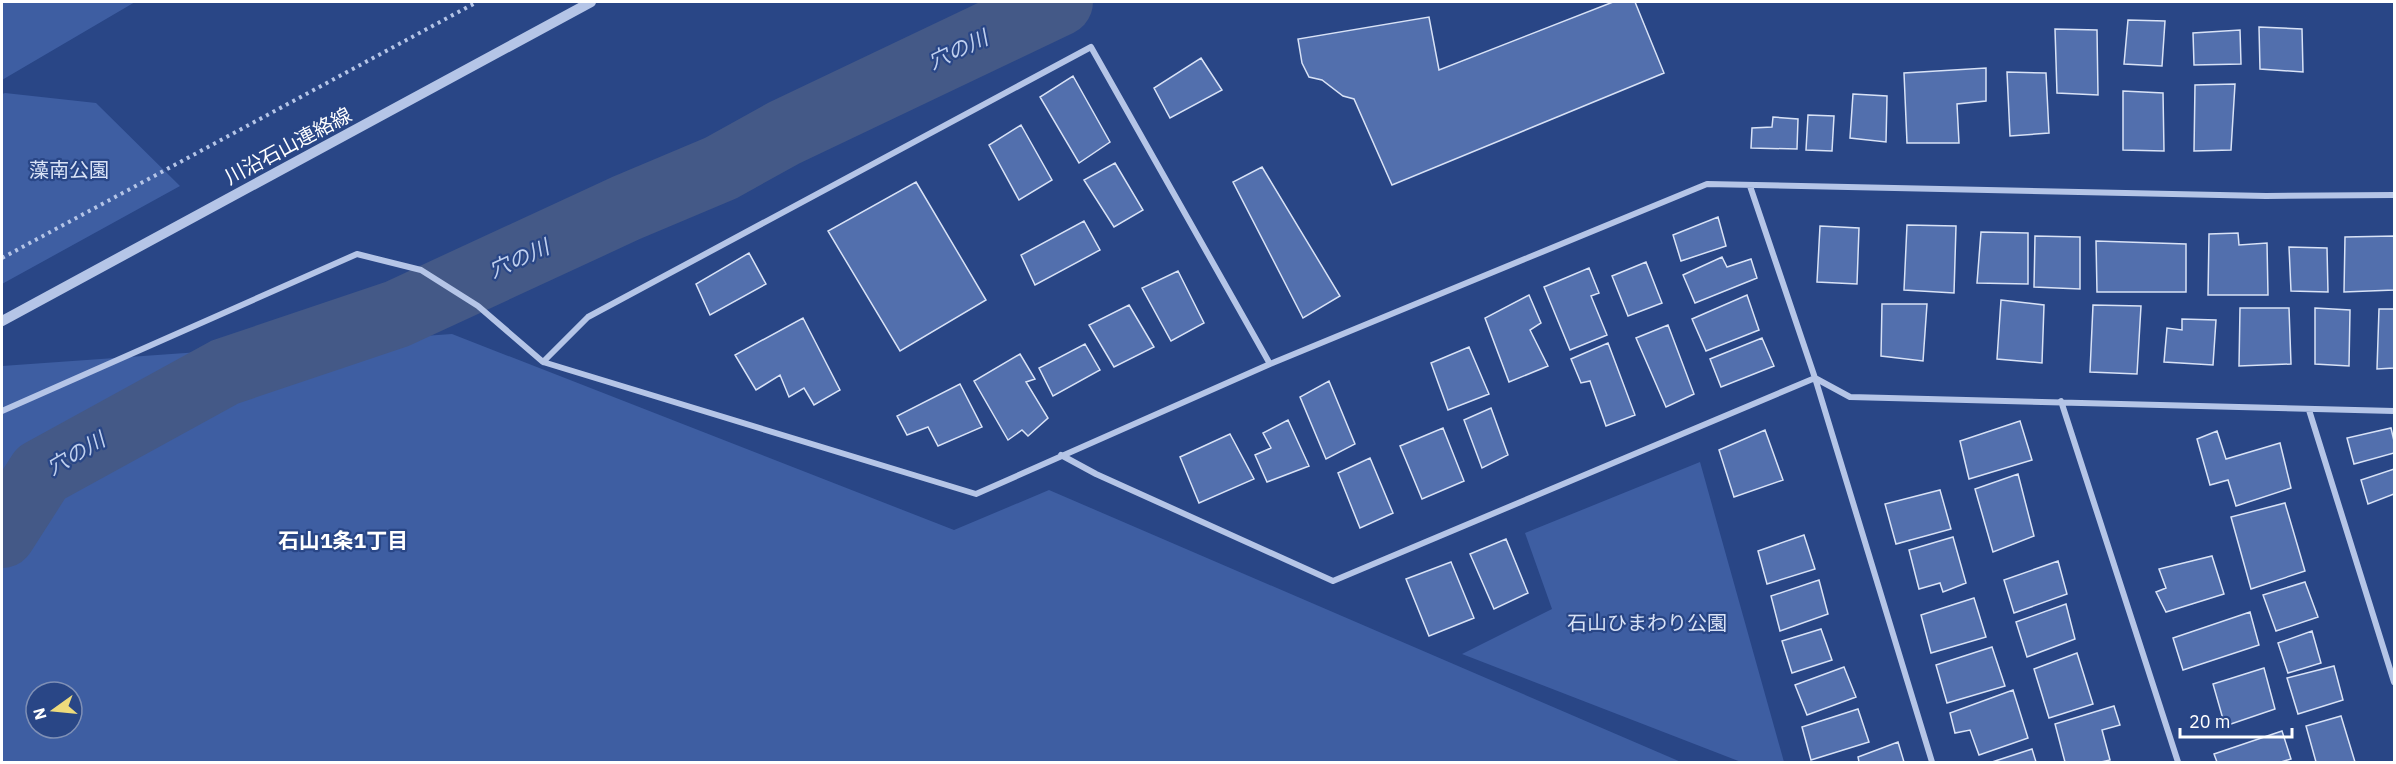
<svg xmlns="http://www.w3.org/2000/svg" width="2396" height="764" font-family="'IBM Plex Sans','Noto Sans JP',sans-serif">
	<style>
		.green { fill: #3e5ea2; fill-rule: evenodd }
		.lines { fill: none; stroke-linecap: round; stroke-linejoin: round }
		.river { stroke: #445987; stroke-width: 68 }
		.building { fill: #526fad; stroke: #d8e2f6; stroke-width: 1.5 }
		.path { stroke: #b5c5e7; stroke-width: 4; stroke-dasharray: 3 4.5; stroke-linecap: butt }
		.minor { stroke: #b5c5e7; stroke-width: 6 }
		.tertiary { stroke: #b5c5e7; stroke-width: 10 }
		.labels { text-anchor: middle; stroke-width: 4.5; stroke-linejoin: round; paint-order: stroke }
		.street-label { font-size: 20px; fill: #fff; stroke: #294686 }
		.park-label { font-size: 20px; fill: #d8e2f6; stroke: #294686 }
		.water-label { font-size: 21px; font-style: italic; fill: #c0d0ef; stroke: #294686 }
		.neighbourhood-label { font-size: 21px; font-weight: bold; fill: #fff; stroke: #294686 }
	</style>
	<rect width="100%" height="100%" fill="#294686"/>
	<path class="green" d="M2,2h133l-133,78z
		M5,93l91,10 84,83 -178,98v-190z
		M452,334l502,196 95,-40 632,272h-1679v-396zM36,692h36v36h-36z
		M1700,462l84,300h-43l-279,-108 90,-45 -27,-76z"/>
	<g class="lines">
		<path class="river" d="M2,534l39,-61 184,-101 172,-58 229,-106 95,-40 63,-35 275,-131"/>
	</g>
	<path class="building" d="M1613,2h22l29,71 -272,112 -38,-86 -11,-3 -21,-16 -13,-3 -7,-14 -4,-24 131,-22 10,53z
		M2128,20l37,1 -3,45 -38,-2z
		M2259,27l43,2 1,43 -43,-3z
		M2055,29l42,1 1,65 -41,-2z
		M2240,30l1,34 -47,1 -1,-32z
		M1201,58l21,32 -52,28 -16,-30z
		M1986,68v33l-29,3 2,39h-52l-3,-70z
		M2007,72l39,1 3,60 -39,3z
		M1073,76l37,66 -31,21 -39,-66z
		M2235,84l-4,66 -37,1 1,-66z
		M2123,91l40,2 1,58 -41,-1z
		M1853,94l34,2 -1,46 -36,-4z
		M1808,115l26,1 -2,35 -26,-1z
		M1773,117l25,2 -1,30 -46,-1 1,-20 20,-1z
		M1021,125l31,55 -33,20 -30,-55z
		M1115,163l28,47 -29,17 -30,-47z
		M1262,167l78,129 -37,22 -70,-136z
		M916,182l70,118 -86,51 -72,-120z
		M1718,217l8,29 -45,15 -8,-26z
		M1084,221l16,29 -65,35 -14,-30z
		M1907,225l49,1 -2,67 -50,-3z
		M1820,226l39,2 -2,56 -40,-2z
		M1981,232l47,1v51l-51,-1z
		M2238,233l1,12 28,-2 1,52h-60l1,-61z
		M2035,236l45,1v52l-46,-2z
		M2394,236v54l-50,2 1,-55z
		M2096,241l90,3v48h-89z
		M2289,247l38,1 1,44 -37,-1z
		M749,253l17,31 -56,31 -14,-31z
		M1722,257l5,10 24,-8 6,19 -62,25 -12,-28z
		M1646,262l16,41 -34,13 -16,-40z
		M1589,268l10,25 -8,3 16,39 -37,15 -26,-63z
		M1178,271l26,52 -33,18 -29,-53z
		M1529,295l12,28 -11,7 18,36 -39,16 -24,-64z
		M1747,295l12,35 -53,21 -14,-32z
		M2001,300l43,5 -2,58 -45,-4z
		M1882,304h45l-4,57 -42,-5z
		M1129,305l25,42 -40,20 -25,-42z
		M2093,305l48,1 -4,68 -47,-2z
		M2240,308h49l2,56 -52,2z
		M2315,308l35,2 -1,56 -34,-2z
		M2379,309h15v59l-17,1z
		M803,318l37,72 -26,15 -10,-17 -15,9 -9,-22 -24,15 -21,-35z
		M2182,319l34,1 -3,45 -49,-3 3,-34 15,2z
		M1668,325l26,69 -28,13 -30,-69z
		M1762,338l12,28 -53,21 -11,-28z
		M1608,343l27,72 -29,11 -16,-45 -9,2 -10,-24z
		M1085,344l15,26 -47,26 -14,-28z
		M1469,347l20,47 -41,16 -17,-47z
		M1020,354l15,25 -9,3 22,36 -20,18 -6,-6 -14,10 -34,-59z
		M1329,381l26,63 -29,15 -26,-62z
		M960,384l22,43 -44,19 -10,-19 -21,8 -10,-19z
		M1491,408l17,47 -26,13 -18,-48z
		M1288,420l21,46 -42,16 -12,-27 16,-7 -8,-15z
		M2020,421l12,39 -63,19 -9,-38z
		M1443,428l21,53 -42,18 -22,-53z
		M2391,428l3,13v12l-40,11 -7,-26z
		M1765,430l18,50 -49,17 -15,-47z
		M2217,431l9,28 54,-16 11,45 -55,18 -8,-26 -18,5 -13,-46z
		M1230,434l24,45 -55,24 -19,-46z
		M1370,458l23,55 -33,15 -22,-55z
		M2394,469v25l-26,10 -7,-24z
		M2018,474l16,62 -41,16 -18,-63z
		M1940,490l11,39 -55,15 -11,-40z
		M2285,503l20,68 -54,18 -20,-72z
		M1804,535l11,34 -48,15 -9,-33z
		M1953,537l13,46 -23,9 -3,-9 -21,6 -10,-39z
		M1506,539l22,54 -34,16 -24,-55z
		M2212,556l12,38 -58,18 -10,-20 10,-4 -7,-19z
		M2058,561l9,33 -53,19 -10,-33z
		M1451,562l23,56 -45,18 -23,-57z
		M1819,580l9,34 -48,17 -9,-35z
		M2305,582l13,35 -42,14 -13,-36z
		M1974,598l12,39 -55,16 -10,-38z
		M2066,604l9,35 -48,18 -11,-35z
		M2250,612l9,33 -76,25 -10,-32z
		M1821,629l11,31 -40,13 -10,-32z
		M2312,631l9,32 -33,10 -10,-30z
		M1992,647l13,39 -58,17 -11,-38z
		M2077,653l16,51 -44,14 -15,-49z
		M2334,666l9,34 -45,14 -11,-36z
		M1844,667l12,30 -49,18 -12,-30z
		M2264,668l11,41 -50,17 -12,-42z
		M2013,690l15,48 -49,17 -9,-25 -15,3 -5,-20z
		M2114,706l6,19 -18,5 8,30 -9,2h-36l-10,-38z
		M1858,709l11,33 -58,18 -9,-33z
		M2341,716l14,46h-39l-10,-36z
		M2282,731l9,28 -10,3h-64l-3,-8z
		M1898,742l6,20h-45l-1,-5z
		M2032,749l4,13h-44z"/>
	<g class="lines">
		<path class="path" d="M2,258l475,-256"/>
		<path class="minor" d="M1750,186l65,192 117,384
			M543,362l45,-45 503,-270 179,317
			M2061,401l117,361
			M2309,410l85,272
			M2,411l355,-157 64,16 57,36 65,56 433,132 294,-130 437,-180 559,12 128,-1
			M1061,455l35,19 237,107 482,-203 35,19 544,14"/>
		<path class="tertiary" d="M2,321l589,-319"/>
	</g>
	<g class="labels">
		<g class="street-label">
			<text transform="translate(288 146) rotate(-28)" y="7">川沿石山連絡線</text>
		</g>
		<g class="park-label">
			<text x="69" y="177">藻南公園</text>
			<text x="1647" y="630">石山ひまわり公園</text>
		</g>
		<g class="water-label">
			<text transform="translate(958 50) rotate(-25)" y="7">穴の川</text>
			<text transform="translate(519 259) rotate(-24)" y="7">穴の川</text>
			<text transform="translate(76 454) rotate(-30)" y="7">穴の川</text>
		</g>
		<g class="neighbourhood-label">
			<text x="343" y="548">石山1条1丁目</text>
		</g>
	</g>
	<rect width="2396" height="764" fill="none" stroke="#ffffff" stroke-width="6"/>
	<g transform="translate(54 710) rotate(255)"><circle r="28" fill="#294686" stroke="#7f90b6" stroke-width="1.5"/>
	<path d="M0-4.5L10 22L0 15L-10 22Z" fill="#eedb7c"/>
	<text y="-9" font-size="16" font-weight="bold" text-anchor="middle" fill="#ffffff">N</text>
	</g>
	<path d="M2180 728v9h112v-9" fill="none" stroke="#ffffff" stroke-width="3"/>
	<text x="2189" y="728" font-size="18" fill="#ffffff" stroke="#294686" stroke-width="4.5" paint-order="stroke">20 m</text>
</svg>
